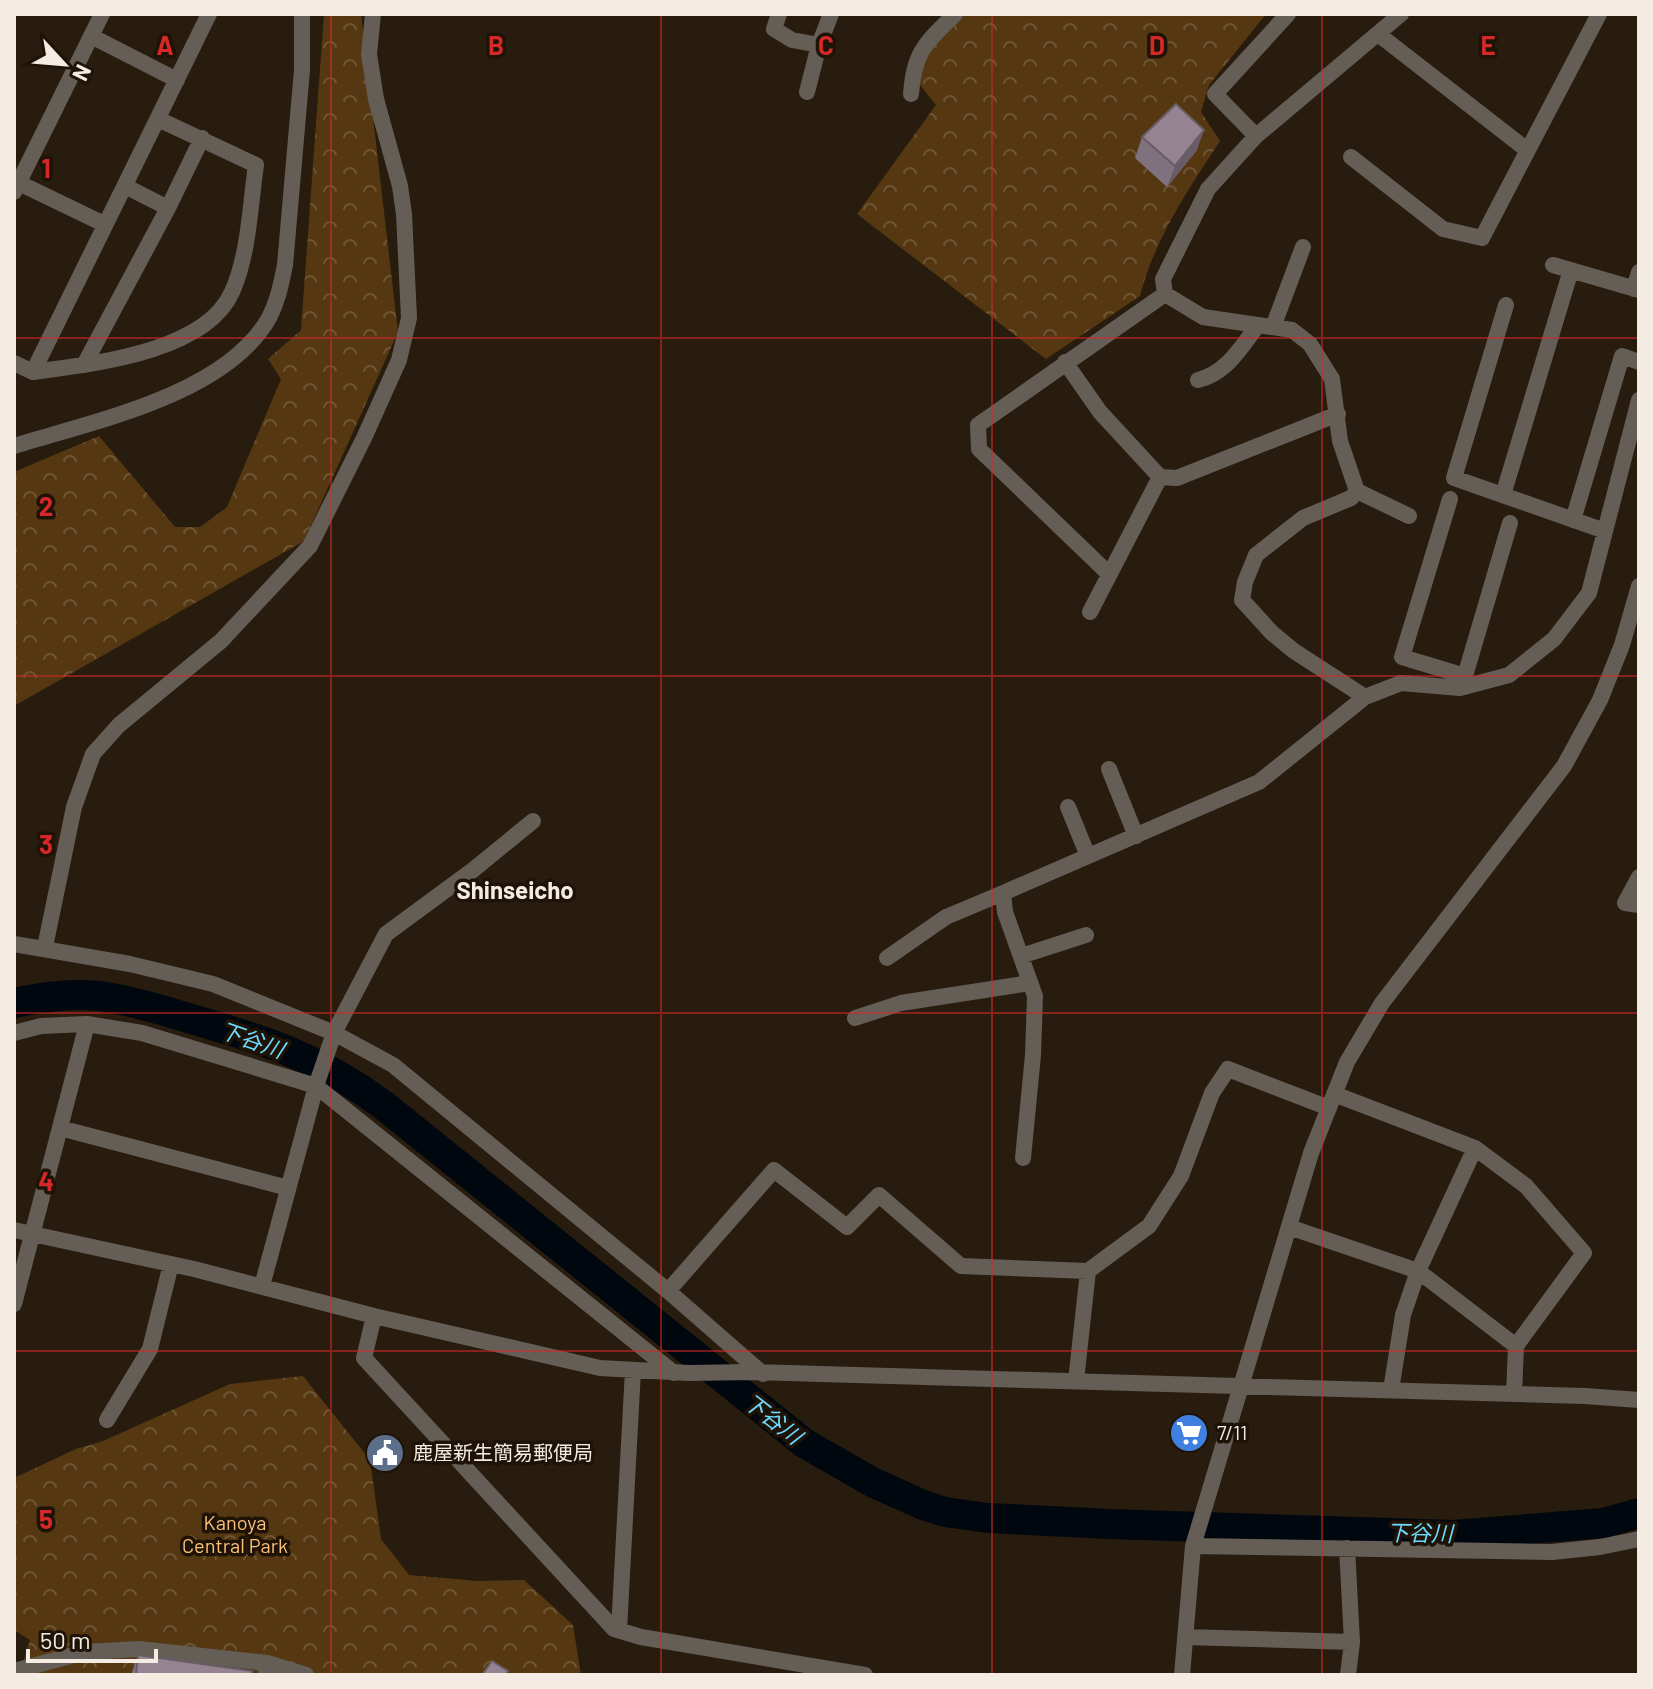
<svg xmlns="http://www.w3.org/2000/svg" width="1653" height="1689" font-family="Barlow,'Noto Sans JP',sans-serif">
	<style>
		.park { fill: url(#park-crowns) }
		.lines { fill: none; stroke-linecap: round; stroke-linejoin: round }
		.river { stroke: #00070e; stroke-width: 30 }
		.minor { stroke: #655e57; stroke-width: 16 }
		.wall { fill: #80717e }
		.shaded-wall { fill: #685c66 }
		.building { fill: #958392; stroke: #685c66; stroke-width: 2 }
		.grid { fill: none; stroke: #d62828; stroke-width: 2; stroke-opacity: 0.55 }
		.labels { text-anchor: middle; stroke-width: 7; stroke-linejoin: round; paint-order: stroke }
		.poi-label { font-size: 20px; fill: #f4ece2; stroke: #1e1306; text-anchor: start }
		.park-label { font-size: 20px; fill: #fbc079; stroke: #1e1306 }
		.water-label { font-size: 22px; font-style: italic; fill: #6cd9fd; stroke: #1e1306 }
		.quarter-label { font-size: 24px; font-weight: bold; fill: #f4ece2; stroke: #1e1306 }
		.grid-label { font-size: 26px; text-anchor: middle; font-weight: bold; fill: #d62828; stroke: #1e1306; stroke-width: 7; stroke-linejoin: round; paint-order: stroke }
	</style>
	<defs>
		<pattern id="park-crowns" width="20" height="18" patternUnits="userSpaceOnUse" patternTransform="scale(2)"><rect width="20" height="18" fill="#553811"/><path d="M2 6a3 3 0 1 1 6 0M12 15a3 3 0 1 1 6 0" fill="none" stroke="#6e5533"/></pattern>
	</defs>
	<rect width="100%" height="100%" fill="#281c0e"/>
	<path class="park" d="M324,14h37l37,318 -94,209 -290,165v-234l85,-36 76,91h25l27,-20 54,-128 -13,-20 33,-29z
		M964,14h302l-57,71 -8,27 19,29c-31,47 -66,99 -80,155l-94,63 -189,-145 79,-109 -20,-25 7,-25z
		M303,1376l67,84 11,79 28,36 68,6 47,-1 49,45 8,50h-562l11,-35 -16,-10v-152l62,-29 27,-8 127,-57z"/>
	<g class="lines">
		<path class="river" d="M14,1003c27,-6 58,-10 85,-7 30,4 60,13 89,22 74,21 132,40 194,86l422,339 68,39 51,23 22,7 43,6 121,6 344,11 151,-12 35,-10"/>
		<path class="minor" d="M779,14l-5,15 18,11 27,5
			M1378,34l149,116
			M91,36l86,44
			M807,92l12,-47 12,-31
			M911,94c3,-43 15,-51 44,-80
			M1256,136l145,-122
			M1351,157l92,72 39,9 117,-224
			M19,183l85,41
			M125,186l43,22
			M14,192l88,-178
			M1553,265l86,25
			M1634,289l5,-17
			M1165,294l-2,-15 45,-90 48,-53 -41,-42 73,-80
			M1506,305l-52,173 151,53
			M1273,327l30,-80
			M1065,362l35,50 60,65 17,1 161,-64
			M14,363l19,9 176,-358
			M84,365l84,-157 34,-70
			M33,372c57,-8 172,-19 199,-80 17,-38 18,-86 24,-127l-98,-46
			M1198,380c29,-7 43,-33 60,-55
			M14,446c80,-25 211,-51 255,-128 9,-17 12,-34 16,-53l17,-195v-56
			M1357,491l-6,7 -48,20 -47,37 -11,27 -3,18 30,33 22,18 71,46
			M1503,495l68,-225
			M1450,499l-48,158 63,19
			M1573,520l49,-164 17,6
			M1109,574l-130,-125 -1,-24 187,-131 38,23 89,13 18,14 22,35 8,62 17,50 52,25
			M1090,612l70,-135
			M1466,685l-1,-9 45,-153
			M1109,769l27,67
			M1068,807l20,49
			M1639,877l-14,26 14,2
			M14,944l116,20 83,20 121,49 59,32 275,226 95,83
			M45,947l29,-140 19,-53 26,-29 102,-84 89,-95 54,-108 35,-78 10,-42 -5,-104 -4,-28 -24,-87 -7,-45 4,-40
			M1021,956l65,-21
			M887,958l59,-41 57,-24
			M855,1018l46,-15 129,-20
			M14,1033l27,-7 46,-2 55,9 174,53 358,287
			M1334,1094l141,54 51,38 58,67 -68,93 -2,48
			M60,1128l228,60
			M1023,1158l10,-103 2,-59 -30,-84 -2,-19 256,-111 106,-85 36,-14 59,5 49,-13 45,-36 35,-46 50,-193
			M1289,1227l129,44 98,75
			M14,1230l180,39 180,47 226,52 89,5 62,-1 834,24 54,4
			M262,1286l54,-200 18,-53 52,-99 87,-64 60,-49
			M668,1291l106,-121 73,57 32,-32 82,71 127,5
			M14,1304l73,-280
			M374,1316l-10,42 250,271 27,8 224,38
			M1076,1381l12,-110 61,-45 32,-50 31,-83 16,-24 101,39
			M1391,1390l12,-75 15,-44 57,-123
			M107,1420l43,-71 21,-85
			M1193,1546l359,6 48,-5 39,-8
			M1347,1548l5,94 -4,33
			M619,1630l14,-260
			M1185,1637l167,5
			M267,1663l39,12
			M14,1671l71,-19 54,-3 128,14 -1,12
			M1182,1675l11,-129 118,-393 36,-91 35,-59 182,-237 36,-66 22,-55 17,-59"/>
	</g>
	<path class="wall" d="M1142,137l55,13 -30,37 -32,-29z
		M138,1655l113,20h-120z"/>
	<path class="shaded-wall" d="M1204,130l-7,20 -30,37 8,-21z"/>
	<path class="building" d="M1176,104l28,26 -29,36 -33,-29z
		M138,1655l114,16 -1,4h-115z
		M492,1661l16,10 -3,4h-23z"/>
	<path class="grid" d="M331,14v1661M661,14v1661M992,14v1661M1322,14v1661M14,338h1625M14,676h1625M14,1013h1625M14,1351h1625"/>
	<defs>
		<symbol id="supermarket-disc" viewBox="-11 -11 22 22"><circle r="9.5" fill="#3f7fe0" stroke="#1e1306"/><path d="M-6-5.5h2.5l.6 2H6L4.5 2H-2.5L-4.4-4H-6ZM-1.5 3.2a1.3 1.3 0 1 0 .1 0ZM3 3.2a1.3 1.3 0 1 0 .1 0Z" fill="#fff"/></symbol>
		<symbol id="civic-disc" viewBox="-11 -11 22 22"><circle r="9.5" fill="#5c6f8a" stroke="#1e1306"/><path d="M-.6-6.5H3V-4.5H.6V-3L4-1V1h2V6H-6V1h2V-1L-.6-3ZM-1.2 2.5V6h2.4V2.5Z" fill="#fff"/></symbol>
	</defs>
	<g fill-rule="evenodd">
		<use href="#supermarket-disc" x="1167" y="1411" width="44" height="44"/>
		<use href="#civic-disc" x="363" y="1431" width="44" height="44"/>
	</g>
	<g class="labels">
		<g class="poi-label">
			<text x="1217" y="1440">7/11</text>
			<text x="413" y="1460">鹿屋新生簡易郵便局</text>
		</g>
		<g class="park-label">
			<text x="235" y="1530">Kanoya<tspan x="235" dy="23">Central Park</tspan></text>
		</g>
		<g class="water-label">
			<text transform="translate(252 1040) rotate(19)" y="8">下谷川</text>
			<text transform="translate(773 1419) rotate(38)" y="8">下谷川</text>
			<text transform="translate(1420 1533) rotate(1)" y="8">下谷川</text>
		</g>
		<g class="quarter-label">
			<text x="515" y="899">Shinseicho</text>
		</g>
	</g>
	<g class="grid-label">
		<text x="165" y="55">A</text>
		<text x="496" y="55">B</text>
		<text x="826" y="55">C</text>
		<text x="1157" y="55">D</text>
		<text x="1488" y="55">E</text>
		<text x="46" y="178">1</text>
		<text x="46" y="516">2</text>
		<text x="46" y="854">3</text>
		<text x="46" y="1191">4</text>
		<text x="46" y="1529">5</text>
	</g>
	<rect width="1653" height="1689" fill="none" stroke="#f4ece2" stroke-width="32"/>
	<g transform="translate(64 64) rotate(116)" stroke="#1e1306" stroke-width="6" paint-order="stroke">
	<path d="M0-6L14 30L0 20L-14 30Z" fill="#f4ece2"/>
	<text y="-12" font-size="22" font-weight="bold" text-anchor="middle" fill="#f4ece2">N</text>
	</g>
	<path d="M28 1649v12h128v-12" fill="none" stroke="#f4ece2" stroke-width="4"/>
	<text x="40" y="1649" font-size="24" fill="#f4ece2" stroke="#1e1306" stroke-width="6" paint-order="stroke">50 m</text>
</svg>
